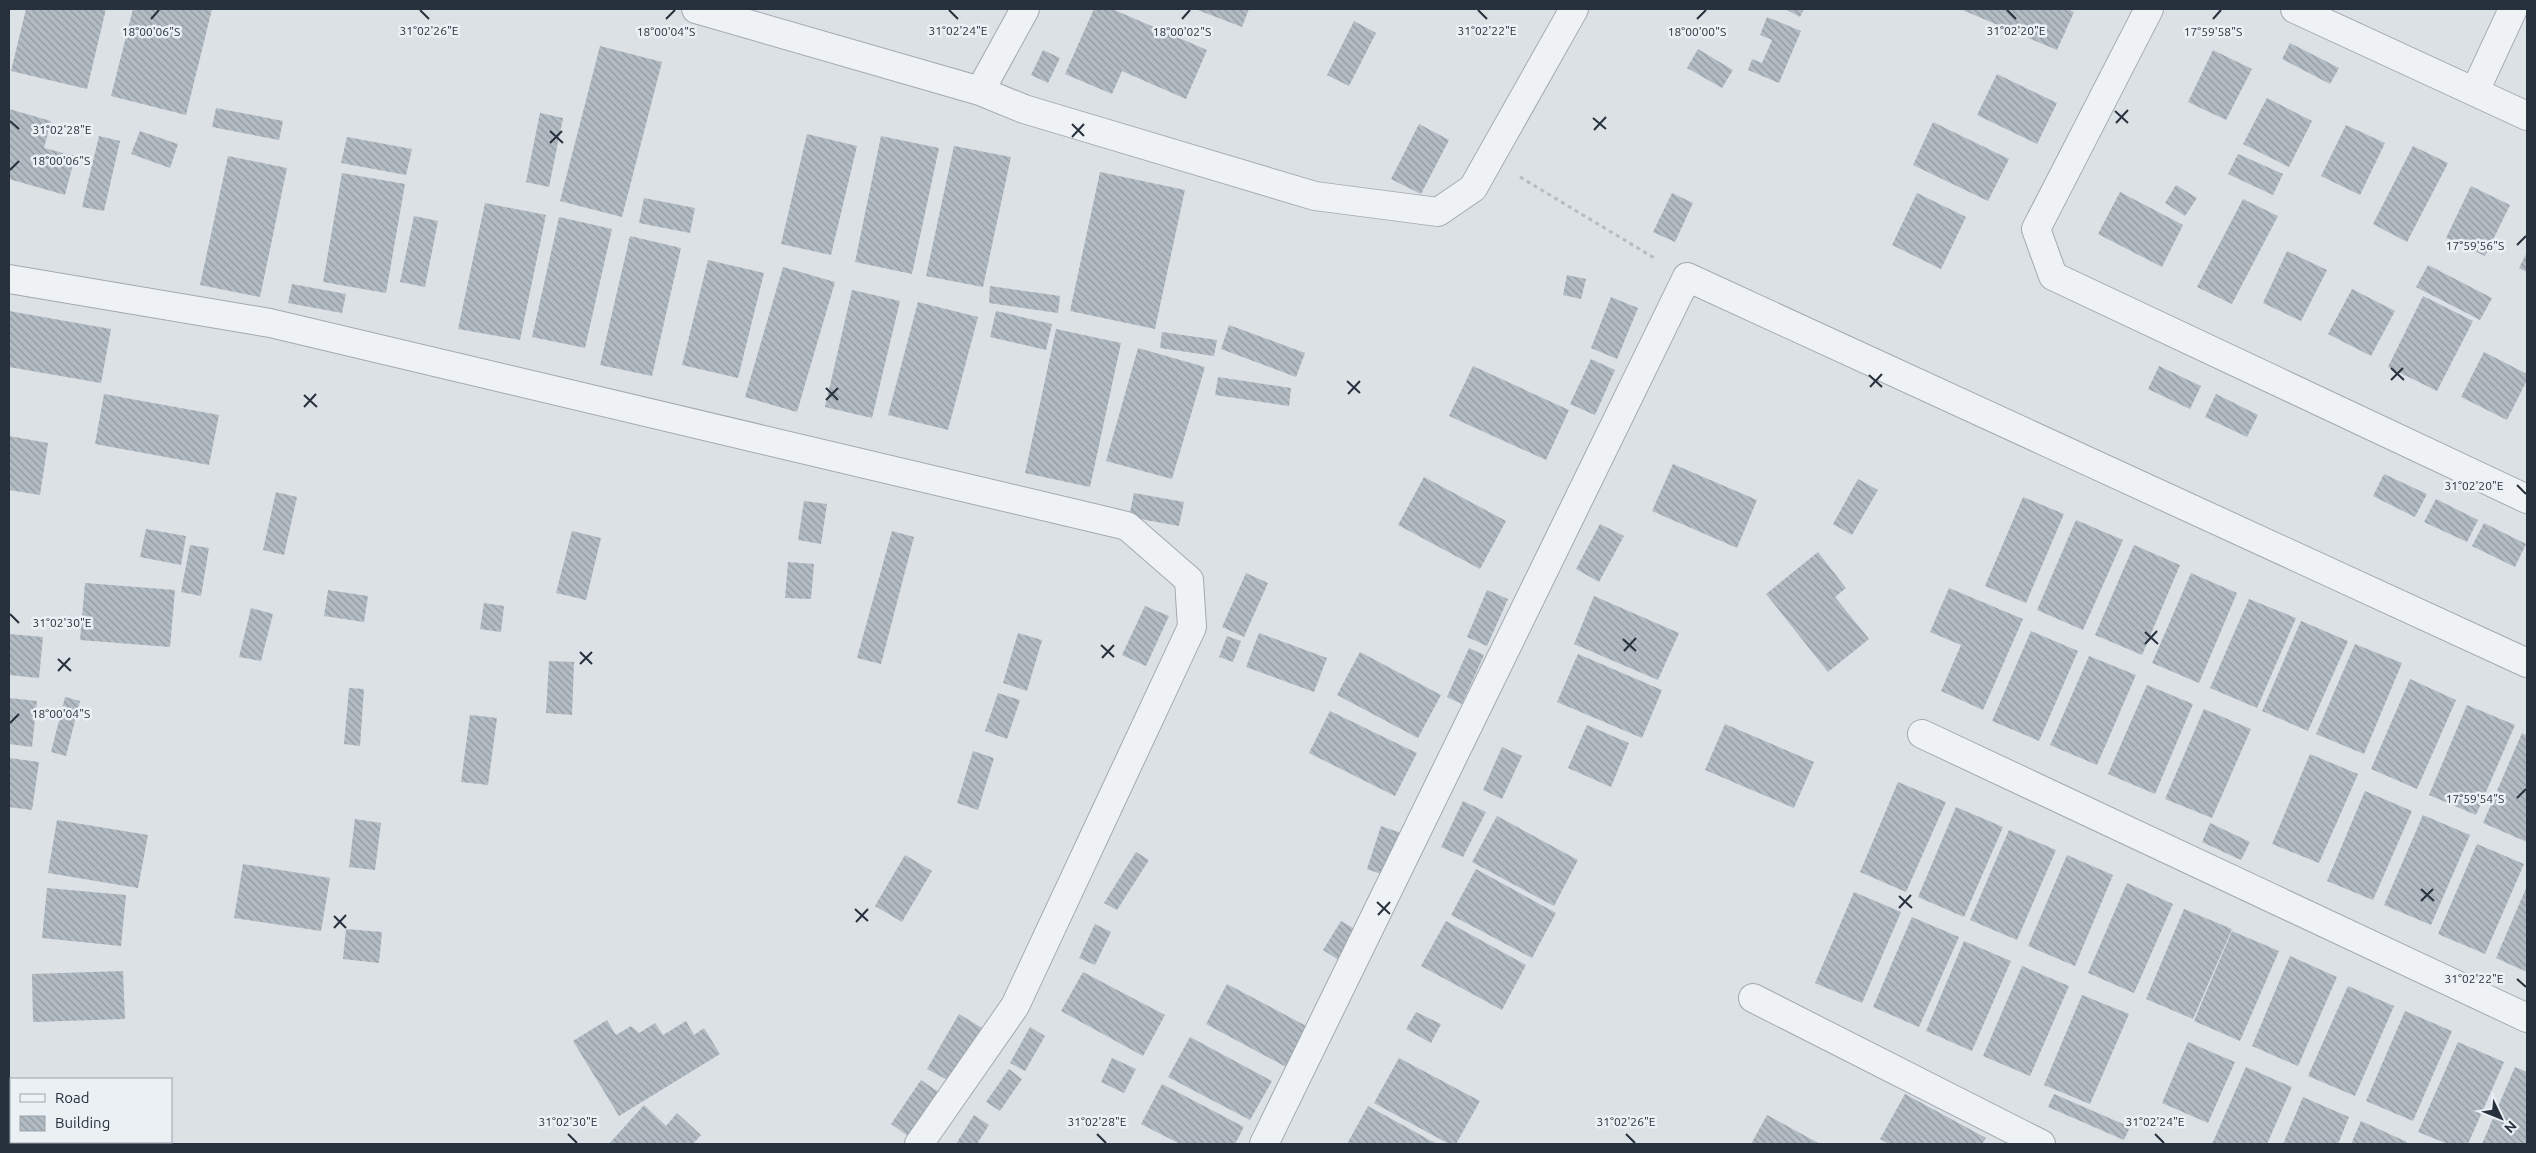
<svg xmlns="http://www.w3.org/2000/svg" width="2536" height="1153" font-family="Ubuntu,sans-serif">
	<style>
		.building { fill: url(#building-back-hatch) }
		.lines { fill: none; stroke-linecap: round; stroke-linejoin: round }
		.minor-casing { stroke: #a2a9b0; stroke-width: 30 }
		.path { stroke: #b7bcc1; stroke-width: 3; stroke-dasharray: 4 4; stroke-linecap: butt }
		.minor { stroke: #eff2f5; stroke-width: 28 }
		.ticks { fill: none; stroke: #26313d; stroke-width: 2 }
		.ticks-label { font-size: 12px; text-anchor: middle; fill: #26313d; stroke: #ebf0f4; stroke-width: 5; stroke-linejoin: round; paint-order: stroke }
	</style>
	<defs>
		<pattern id="building-back-hatch" width="6" height="6" patternUnits="userSpaceOnUse" patternTransform="scale(1.25)"><rect width="6" height="6" fill="#b3bbc3"/><path d="M-1 5l2 2M0 0l6 6M5-1l2 2" fill="none" stroke="#9199a0"/></pattern>
	</defs>
	<rect width="100%" height="100%" fill="#dce1e6"/>
	<path class="building" d="M26,9h80l-19,80 -76,-18z
		M133,9h79l-26,106 -75,-19z
		M1094,9h18l95,41 -21,49 -64,-28 -10,23 -47,-20z
		M1195,9h54l-7,18z
		M1785,9h19l-4,8z
		M1960,9h107l7,3 -17,38z
		M1767,17l34,14 -22,52 -31,-13 4,-11 10,4 10,-23 -12,-5z
		M1354,21l22,12 -27,53 -22,-11z
		M2290,43l49,25 -9,16 -48,-25z
		M600,46l62,16 -40,155 -62,-16z
		M1698,49l35,21 -11,18 -35,-20z
		M1043,50l17,8 -12,25 -17,-8z
		M2213,50l39,19 -26,51 -38,-18z
		M1997,74l60,29 -20,41 -60,-29z
		M2267,98l45,23 -23,46 -46,-23z
		M216,108l67,13 -4,19 -67,-13z
		M9,109l42,12 -7,27 31,8 -10,39 -56,-16z
		M540,113l23,5 -14,69 -23,-5z
		M1933,122l76,37 -21,42 -75,-36z
		M1419,124l30,16 -28,54 -30,-15z
		M2346,125l39,18 -25,52 -39,-19z
		M140,131l38,13 -8,24 -39,-14z
		M807,134l50,12 -26,109 -50,-11z
		M99,136l21,5 -16,70 -22,-4z
		M881,136l58,12 -27,126 -57,-12z
		M347,137l65,12 -6,26 -65,-12z
		M954,146l57,11 -28,130 -57,-11z
		M2413,146l35,17 -41,79 -34,-18z
		M2238,154l45,20 -10,21 -45,-21z
		M228,156l59,12 -27,129 -60,-12z
		M1100,172l85,18 -30,139 -85,-18z
		M342,173l63,11 -19,109 -63,-11z
		M2176,185l21,13 -12,18 -20,-13z
		M2471,186l39,19 -25,51 -39,-18z
		M2120,192l63,33 -21,42 -64,-33z
		M1672,193l21,10 -18,39 -22,-10z
		M1917,193l49,24 -25,52 -49,-24z
		M644,198l51,10 -5,25 -51,-10z
		M2243,199l35,17 -46,88 -35,-17z
		M485,203l61,12 -26,125 -62,-11z
		M414,216l24,5 -13,66 -25,-5z
		M559,217l53,12 -27,119 -53,-11z
		M630,236l51,12 -29,128 -52,-11z
		M2287,251l40,19 -26,51 -38,-18z
		M2527,252v20l-8,-4z
		M708,260l56,13 -26,105 -56,-13z
		M2428,265l64,33 -12,22 -64,-33z
		M783,267l52,15 -38,130 -52,-15z
		M1567,275l19,4 -5,20 -18,-4z
		M292,284l54,10 -4,19 -54,-10z
		M990,286l70,10 -2,17 -69,-10z
		M2352,289l43,22 -24,45 -43,-22z
		M852,290l48,11 -28,117 -47,-11z
		M2423,296l50,25 -36,70 -49,-24z
		M1611,297l27,11 -21,51 -26,-11z
		M918,302l60,15 -30,113 -60,-15z
		M9,311l102,18 -10,54 -92,-16z
		M996,311l56,13 -6,26 -56,-13z
		M1229,325l76,28 -9,24 -75,-28z
		M1056,329l65,14 -31,144 -65,-14z
		M1162,332l55,8 -3,16 -54,-8z
		M1138,348l67,19 -33,112 -66,-18z
		M2484,352l43,22v6l-20,40 -46,-23z
		M1591,359l24,11 -20,45 -25,-11z
		M1473,366l96,44 -23,50 -97,-44z
		M2159,366l42,20 -11,23 -42,-20z
		M1218,377l73,11 -2,18 -74,-11z
		M104,394l115,21 -10,50 -114,-21z
		M2216,394l42,21 -11,22 -42,-20z
		M9,436l39,7 -8,52 -31,-5z
		M1673,464l84,36 -20,48 -85,-37z
		M2384,474l43,20 -12,23 -42,-21z
		M1424,477l82,44 -26,48 -82,-44z
		M1858,479l20,11 -26,45 -19,-11z
		M276,492l21,5 -13,58 -21,-5z
		M1134,493l50,9 -5,24 -50,-9z
		M2023,497l41,17 -38,89 -41,-17z
		M2436,499l42,21 -11,22 -43,-20z
		M804,501l23,3 -6,40 -23,-4z
		M2076,520l47,20 -40,90 -46,-20z
		M2484,523l42,21 -11,23 -43,-21z
		M1600,524l24,12 -25,46 -23,-13z
		M146,529l40,7 -5,29 -41,-8z
		M572,531l29,7 -15,62 -30,-7z
		M892,531l22,6 -33,127 -24,-6z
		M190,545l19,3 -8,48 -20,-4z
		M2134,545l46,20 -38,90 -47,-20z
		M1818,552l28,36 -11,9 34,42 -41,33 -62,-78z
		M788,562l26,2 -3,35 -26,-1z
		M1246,573l22,10 -24,54 -22,-10z
		M2191,573l46,20 -38,90 -47,-20z
		M85,583l90,7 -5,57 -90,-7z
		M1949,588l74,31 -40,91 -42,-19 20,-46 -31,-13z
		M328,590l40,6 -4,26 -40,-6z
		M1487,590l21,9 -21,47 -20,-9z
		M1594,596l85,37 -21,47 -84,-36z
		M2249,599l47,19 -39,90 -47,-20z
		M484,603l20,3 -3,26 -21,-3z
		M1145,606l24,10 -23,50 -24,-11z
		M251,608l22,6 -12,47 -22,-4z
		M2301,621l47,20 -40,90 -46,-20z
		M2031,631l47,20 -39,90 -47,-20z
		M1018,633l24,7 -15,51 -24,-8z
		M1259,633l68,25 -13,34 -68,-25z
		M9,634l34,3 -4,41 -30,-3z
		M1227,636l14,5 -8,21 -14,-5z
		M2355,644l47,19 -38,91 -48,-20z
		M1469,648l15,7 -22,49 -15,-7z
		M1360,652l81,43 -23,43 -81,-43z
		M1578,654l84,36 -20,48 -85,-36z
		M2089,656l47,19 -39,90 -47,-20z
		M549,661l25,1 -2,53 -26,-2z
		M2410,679l46,21 -39,89 -46,-20z
		M2147,685l46,19 -38,90 -47,-20z
		M349,688l15,1 -4,57 -16,-2z
		M998,693l22,7 -13,39 -22,-8z
		M65,697l15,4 -14,55 -15,-4z
		M9,698l28,3 -5,46 -23,-3z
		M2467,705l48,20 -39,90 -47,-20z
		M2204,709l47,20 -39,89 -47,-19z
		M1330,711l87,42 -22,43 -86,-43z
		M470,715l27,3 -9,67 -27,-3z
		M1725,724l89,38 -20,46 -89,-38z
		M1587,725l42,18 -18,44 -43,-19z
		M2522,733l5,3v106l-44,-19z
		M1502,747l20,9 -20,43 -19,-9z
		M973,751l21,7 -16,52 -21,-7z
		M2310,754l48,20 -39,89 -47,-19z
		M9,758l30,4 -7,48 -23,-3z
		M1898,782l48,20 -40,90 -46,-20z
		M2365,791l47,20 -39,89 -46,-19z
		M1463,801l23,11 -23,45 -22,-10z
		M1956,807l47,20 -39,90 -46,-20z
		M2423,815l47,20 -39,90 -47,-20z
		M1497,816l81,44 -24,46 -82,-44z
		M355,819l26,4 -6,47 -26,-3z
		M57,820l91,15 -10,53 -90,-15z
		M2210,823l40,19 -9,18 -39,-18z
		M1381,826l20,7 -14,43 -20,-7z
		M2009,830l47,20 -39,90 -47,-20z
		M2477,844l47,20 -39,90 -47,-20z
		M1136,852l13,8 -32,50 -13,-7z
		M905,855l27,16 -30,51 -27,-16z
		M2067,855l46,20 -38,91 -47,-20z
		M243,864l87,14 -9,53 -87,-13z
		M1476,869l80,44 -24,45 -81,-43z
		M2127,883l46,21 -39,89 -46,-20z
		M2527,886v86l-31,-14z
		M47,888l79,7 -5,51 -79,-8z
		M1854,892l47,20 -39,91 -47,-20z
		M2184,909l48,20 -39,90 -47,-20z
		M1912,917l47,20 -40,90 -46,-20z
		M1341,921l17,10 -18,30 -17,-11z
		M1446,921l80,44 -24,45 -81,-44z
		M1095,924l16,8 -16,33 -16,-7z
		M346,929l36,3 -3,31 -36,-4z
		M2232,931l47,20 -39,90 -46,-20z
		M1964,941l47,20 -39,90 -46,-20z
		M2290,956l47,21 -39,89 -46,-20z
		M2022,966l47,20 -39,90 -47,-20z
		M123,971l2,48 -92,3 -1,-48z
		M1083,972l82,43 -22,41 -82,-45z
		M1227,984l83,44 -22,40 -82,-44z
		M2348,986l46,20 -39,90 -47,-20z
		M2082,995l47,19 -39,90 -46,-19z
		M2405,1011l47,20 -39,90 -47,-20z
		M1416,1012l25,12 -10,19 -25,-14z
		M959,1014l23,14 -31,54 -24,-13z
		M607,1020l9,15 15,-9 8,7 16,-10 8,12 23,-14 8,14 10,-7 16,26 -101,62 -46,-75z
		M1030,1027l15,9 -20,35 -15,-8z
		M1190,1037l82,44 -22,39 -82,-43z
		M2188,1042l47,20 -27,61 -46,-20z
		M2458,1042l46,20 -36,82h-20l-30,-12z
		M1112,1058l24,11 -12,24 -23,-11z
		M1399,1058l81,43 -24,43h-7l-75,-41z
		M2246,1067l46,20 -25,57h-55z
		M2515,1067l12,5v72h-45z
		M1009,1069l13,10 -22,32 -14,-9z
		M921,1080l22,15 -29,45 -23,-16z
		M1162,1084l82,43 -9,17h-55l-39,-20z
		M1905,1094l81,44 -4,6h-93l-9,-5z
		M2054,1094l76,33 -6,13 -76,-33z
		M2303,1097l46,20 -11,27h-55z
		M644,1105l22,21 11,-13 24,22 -8,9h-84z
		M1368,1106l69,38h-90z
		M974,1115l15,10 -12,19h-21z
		M1767,1115l53,29h-69z
		M2361,1121l46,21 -1,2h-55z"/>
	<g class="lines">
		<defs>
			<path id="minor" d="M696,9l284,82 44,18 291,87 123,16 35,-24 101,-179
				M2149,9l-113,220 17,47 474,223
				M2295,9l232,107
				M980,91l45,-82
				M2475,91l38,-82
				M9,279l261,44 857,203 62,54 3,47 -177,379 -96,138
				M1922,734l605,284
				M1753,998l288,146
				M1264,1144l423,-867 840,386"/>
		</defs>
		<use href="#minor" class="minor-casing"/>
		<path class="path" d="M1520,177l136,82
			M13,1142l9,2"/>
		<use href="#minor" class="minor"/>
	</g>
	<path class="ticks" d="M420,10l9,9M949,10l9,9M1478,10l9,9M2007,10l9,9M151,19l8,-9M666,19l9,-9M1182,19l8,-9M1697,19l9,-9M2213,19l8,-9M2115,111l13,12M1593,118l13,11M10,121l9,8M2116,123l12,-13M1072,124l12,12M1594,130l12,-13M550,131l13,12M1072,137l12,-13M550,143l12,-12M10,170l9,-9M2517,245l9,-9M2391,368l13,12M1869,375l13,12M2391,380l12,-12M1347,381l13,12M1870,387l12,-13M826,388l12,12M1348,394l12,-13M304,395l13,12M826,400l12,-12M304,407l12,-13M2517,485l9,9M10,614l9,9M2145,632l13,12M1623,639l13,12M2145,644l12,-13M1101,645l13,12M1624,651l12,-13M580,652l12,12M1102,658l12,-13M58,659l13,12M580,664l12,-12M58,671l12,-13M10,723l9,-9M2517,798l9,-9M2421,889l13,12M1899,896l13,12M2421,901l12,-12M1377,902l13,12M1899,908l12,-13M855,909l13,12M1378,915l12,-13M334,916l12,12M856,922l12,-13M334,928l12,-13M2517,979l9,8M568,1134l9,9M1097,1134l9,9M1626,1134l9,9M2155,1134l9,9"/>
	<g class="ticks-label">
		<text x="2016" y="35">31°02'20"E</text>
		<text x="429" y="35">31°02'26"E</text>
		<text x="958" y="35">31°02'24"E</text>
		<text x="1487" y="35">31°02'22"E</text>
		<text x="151" y="36">18°00'06"S</text>
		<text x="666" y="36">18°00'04"S</text>
		<text x="1182" y="36">18°00'02"S</text>
		<text x="1697" y="36">18°00'00"S</text>
		<text x="2213" y="36">17°59'58"S</text>
		<text x="62" y="134">31°02'28"E</text>
		<text x="61" y="165">18°00'06"S</text>
		<text x="2475" y="250">17°59'56"S</text>
		<text x="2474" y="490">31°02'20"E</text>
		<text x="62" y="627">31°02'30"E</text>
		<text x="61" y="718">18°00'04"S</text>
		<text x="2475" y="803">17°59'54"S</text>
		<text x="2474" y="983">31°02'22"E</text>
		<text x="568" y="1126">31°02'30"E</text>
		<text x="1097" y="1126">31°02'28"E</text>
		<text x="1626" y="1126">31°02'26"E</text>
		<text x="2155" y="1126">31°02'24"E</text>
	</g>
	<rect width="2536" height="1153" fill="none" stroke="#26313d" stroke-width="20"/>
	<rect x="10" y="1078" width="162" height="65" fill="#ebf0f4" stroke="#9ca4ab"/>
	<rect x="20" y="1094" width="25" height="8" fill="#eff2f5" stroke="#9ca4ab"/>
	<text x="55" y="1103" font-size="15" fill="#26313d">Road</text>
	<rect x="20" y="1116" width="25" height="15" fill="url(#building-back-hatch)" stroke="#9ca4ab"/>
	<text x="55" y="1128" font-size="15" fill="#26313d">Building</text>
	<g transform="translate(2501 1118) rotate(133)" stroke="#ebf0f4" stroke-width="4" paint-order="stroke">
	<path d="M0-4L9 19L0 12L-9 19Z" fill="#26313d"/>
	<text y="-8" font-size="14" font-weight="bold" text-anchor="middle" fill="#26313d">N</text>
	</g>
</svg>
